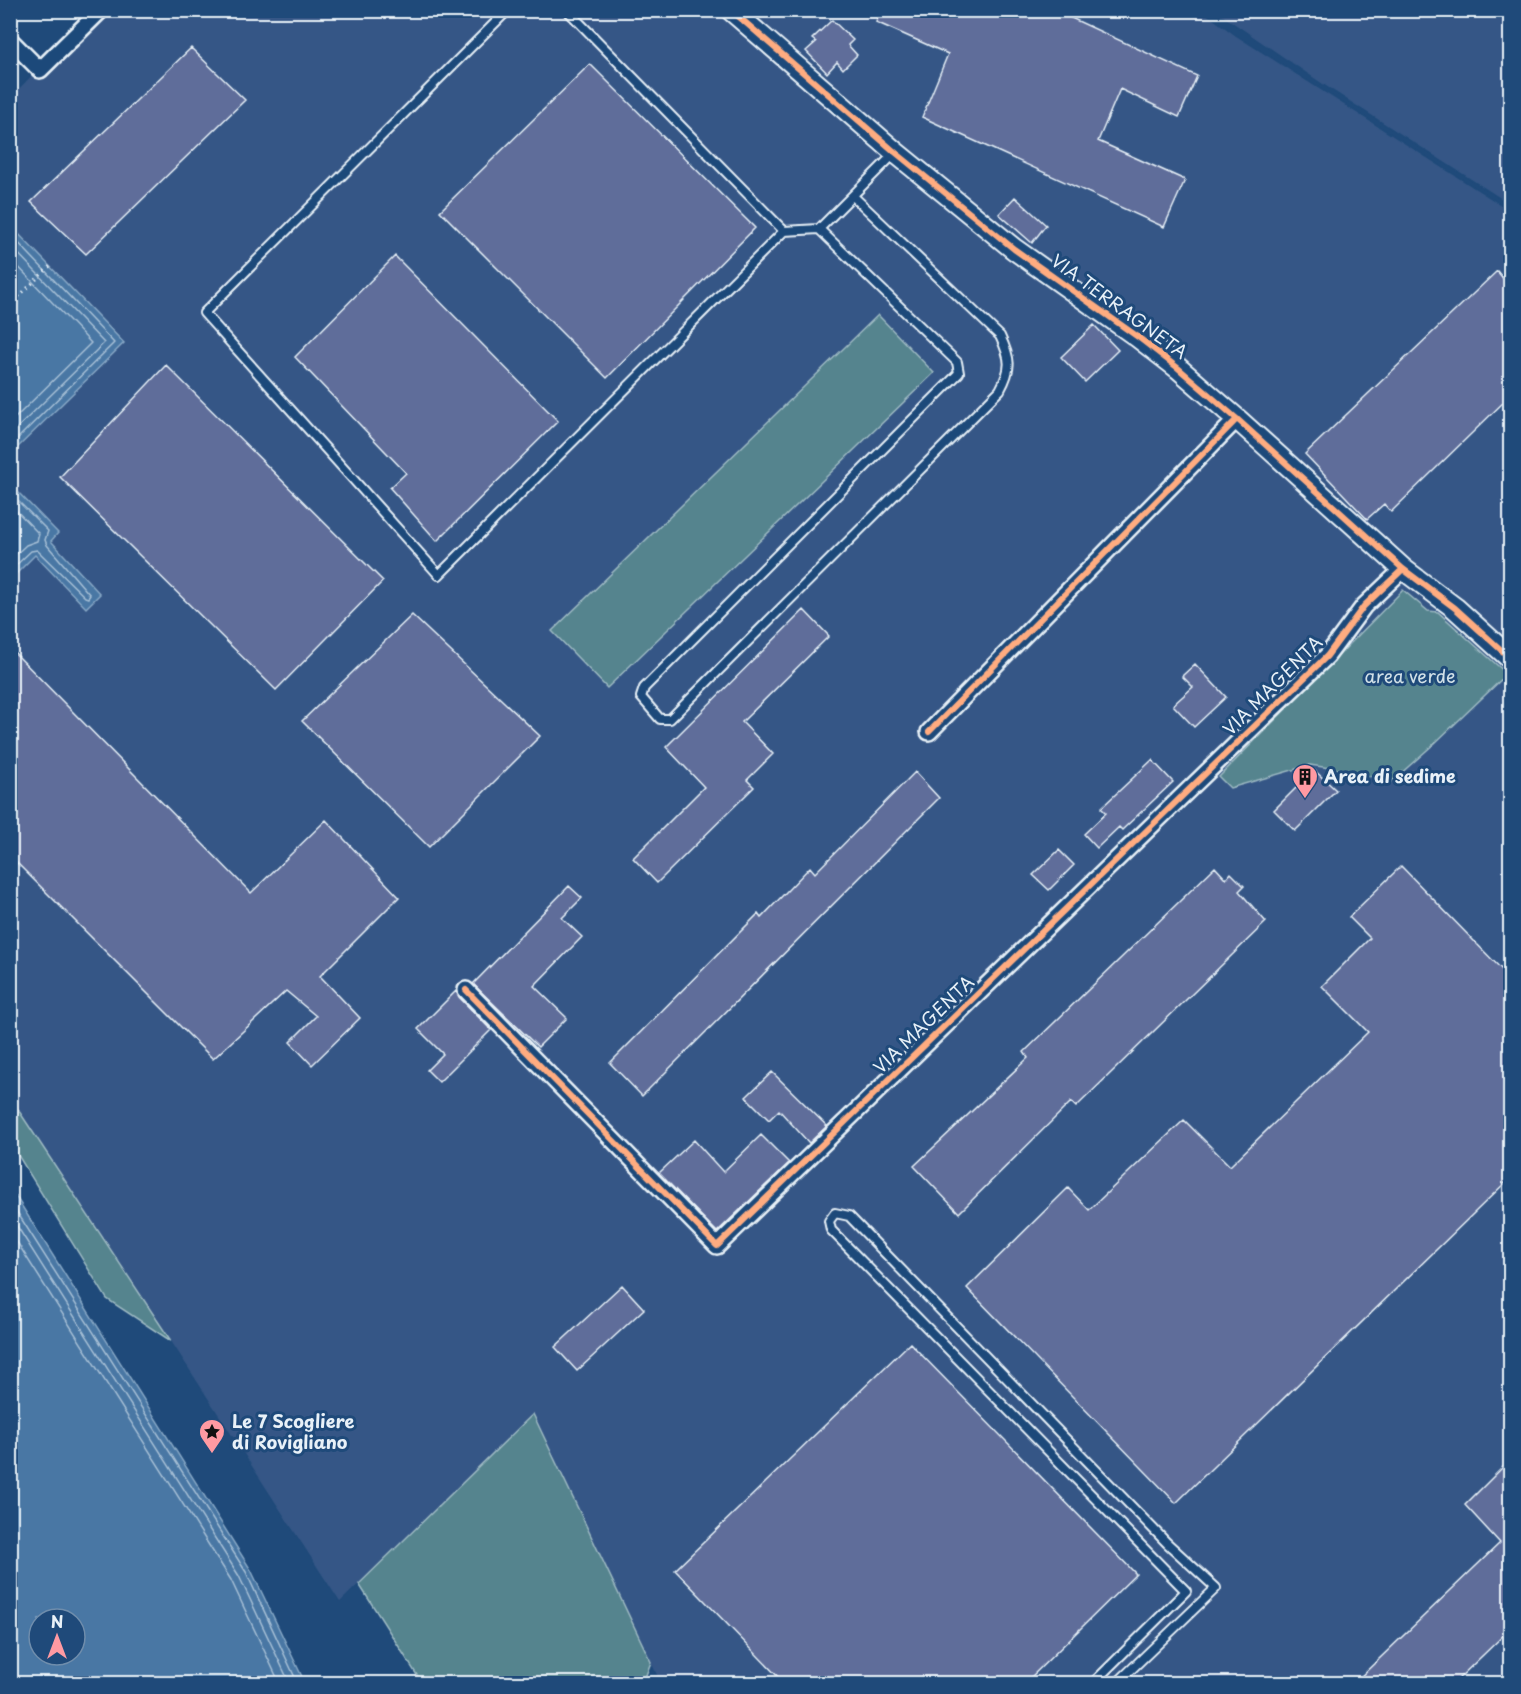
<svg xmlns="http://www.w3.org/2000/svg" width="1521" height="1694" font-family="'Playpen Sans',sans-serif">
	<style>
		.built { fill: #365786 }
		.green { fill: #54848e; stroke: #9ebac3; stroke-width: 1.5 }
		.water { fill: #4877a4; stroke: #88a8c6; stroke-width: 1.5; fill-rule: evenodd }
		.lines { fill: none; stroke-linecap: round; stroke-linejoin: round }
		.shore { stroke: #a8c0d6; stroke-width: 1.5 }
		.building { fill: #5e6d9a; stroke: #e8f1f8; stroke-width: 1.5 }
		.service-casing { stroke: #e8f1f8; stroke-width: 12 }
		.minor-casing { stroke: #e8f1f8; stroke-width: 20 }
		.tertiary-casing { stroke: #e8f1f8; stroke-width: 24 }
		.path { stroke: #e8f1f8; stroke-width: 3; stroke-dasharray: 1.5 4.5; stroke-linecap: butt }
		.service { stroke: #1f4a7a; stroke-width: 8 }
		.minor { stroke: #1f4a7a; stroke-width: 15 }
		.tertiary { stroke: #1f4a7a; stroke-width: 20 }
		.cycleway-casing { stroke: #1f4a7a; stroke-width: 10 }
		.cycleway { stroke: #ffac80; stroke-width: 6 }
		.labels { text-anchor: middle; stroke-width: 6; stroke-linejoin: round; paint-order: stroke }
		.street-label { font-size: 18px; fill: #e8f1f8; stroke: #1f4a7a }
		.park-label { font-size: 18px; fill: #d2e1e8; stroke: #1f4a7a }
		.poi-label { font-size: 18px; font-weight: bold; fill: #e8f1f8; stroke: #1f4a7a; text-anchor: start }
	</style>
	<rect width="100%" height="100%" fill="#1f4a7a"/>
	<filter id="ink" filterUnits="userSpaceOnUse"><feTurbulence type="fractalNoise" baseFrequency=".0167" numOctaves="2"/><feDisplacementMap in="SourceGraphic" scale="12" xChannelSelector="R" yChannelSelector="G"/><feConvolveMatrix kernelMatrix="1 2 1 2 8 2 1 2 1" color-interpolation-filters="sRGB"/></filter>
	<g filter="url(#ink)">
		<path class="built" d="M95,11h1107l34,25 274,175v1472h-849l-128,-269 -193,188 -169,-261 -160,-242v-520l24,-24 51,52 14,-13 -49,-53 7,-8 -47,-48v-31l113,-111 -113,-117 -1,-128z
			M1216,11h294v193l-187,-120z"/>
		<path class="green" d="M878,315l56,58 -327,315 -55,-57z
			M1403,590l25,21 10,1 69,62 -72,69 -45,40 -34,-11 -46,-7 -80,23 -11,-11z
			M11,1099l160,242 -64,-42 -96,-155z
			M533,1414l118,248 -8,21h-221l-63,-99z"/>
		<path class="water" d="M11,226l113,117 -113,111z
			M11,485l47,48 -7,8 49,53 -14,14 -51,-53 -24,24z
			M11,1189l240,381 54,113h-294zM39,1619h36v36h-36z"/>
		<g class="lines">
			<path class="shore" d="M10,234l104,109 -104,103
				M10,245l94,98 -94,92
				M10,258l81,85 -81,80
				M10,493l38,38 -3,9 2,5 43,50 -2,3 -3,-1 -48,-47 -6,1 -21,20
				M10,504l29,30 -2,7 -11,4 -16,15
				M10,1201l236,371 52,112
				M10,1215l229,361 51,108
				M10,1231l221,349 49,104"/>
		</g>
		<path class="building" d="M881,10h173l143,66 -18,41 -59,-28 -22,52 87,39 -21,47 -242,-110 26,-63 -72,-32z
			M832,20l21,20 -5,5 9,10 -14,14 -6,-7 -10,11 -21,-22 10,-9 -4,-3z
			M191,48l54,52 -159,154 -55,-52z
			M590,64l165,164 -148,150 -167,-167z
			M1015,197l31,28 -14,18 -33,-29z
			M395,256l163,165 -121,120 -47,-53 16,-15 -111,-116z
			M1497,271l13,16v109l-119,116 -7,-8 -17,15 -62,-65z
			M1094,325l24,25 -33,32 -24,-25z
			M166,365l217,216 -107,109 -216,-213z
			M804,610l25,26 -87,86 31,32 -26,26 7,7 -97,96 -24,-25 71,-71 -38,-40z
			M412,615l128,121 -111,111 -127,-126z
			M10,648l241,245 75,-73 73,77 -79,79 40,42 -48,47 -22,-23 26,-26 -30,-25 -73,68 -203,-203z
			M1195,664l31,33 -32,30 -21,-22 20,-18 -11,-11z
			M1152,760l21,22 -51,48 -3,-3 -22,21 -13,-14 22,-21 -5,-5z
			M1314,770l22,20 -41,41 -21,-21z
			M915,772l24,26 -297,298 -32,-33 148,-149 3,4 49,-51 5,6z
			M1059,850l15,15 -25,25 -16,-15z
			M1401,866l109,112v200l-334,325 -209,-215 101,-100 21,22 95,-90 46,46 138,-134 -46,-46 48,-48 -21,-21z
			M1215,867l11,12 5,-6 13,13 -5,5 27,31 -190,185 -5,-5 -112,111 -45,-47 114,-108 -4,-6z
			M569,886l13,12 -20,20 20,19 -48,49 33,32 -29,29 -65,-63z
			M456,991l3,6 32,33 -52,52 -12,-12 16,-16 -25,-25z
			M772,1072l55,54 -18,17 -30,-33 -10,10 -23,-23z
			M761,1135l28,28 -72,69 -58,-59 35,-33 29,32z
			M622,1285l22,24 -67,62 -22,-24z
			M910,1343l226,231 -111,109h-241l-109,-113z
			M1510,1460v169l-56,54h-100l146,-140 -35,-38z"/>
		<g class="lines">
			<defs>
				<path id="service" d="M508,10l-304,303 235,262 345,-344 35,-2 75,-75
					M567,10l217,221
					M819,229l138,133 2,11 -315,315 -3,9 19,22h10l330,-329c12,-22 11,-31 0,-54l-147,-140
					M1092,1684l94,-93 -355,-361 -2,-9 6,-8 14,3 318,327 49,45 -100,96"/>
				<path id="minor" d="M10,40l30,30 61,-60
					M929,732l308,-313
					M466,990l251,256 610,-590 37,-50 39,-37"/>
				<path id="tertiary" d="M731,10l164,142 119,97 124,88 40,31 59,51 166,150 52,39 55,50"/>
			</defs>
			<use href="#service" class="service-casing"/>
			<use href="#minor" class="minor-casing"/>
			<use href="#tertiary" class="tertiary-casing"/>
			<path class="path" d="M10,305l40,-39"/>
			<use href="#service" class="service"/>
			<use href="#minor" class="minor"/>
			<use href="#tertiary" class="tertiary"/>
			<defs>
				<path id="cycleway" d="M731,10l164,142 119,97 124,88 40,31 59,51 166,150 52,39 55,50
					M929,732l308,-313
					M466,990l251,256 610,-590 37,-50 39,-37"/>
			</defs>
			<use href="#cycleway" class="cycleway-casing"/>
			<use href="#cycleway" class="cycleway"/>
		</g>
	</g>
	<defs>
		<symbol id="building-pin" viewBox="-11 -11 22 30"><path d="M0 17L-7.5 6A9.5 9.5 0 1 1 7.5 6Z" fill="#ff9aa2" stroke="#1f4a7a"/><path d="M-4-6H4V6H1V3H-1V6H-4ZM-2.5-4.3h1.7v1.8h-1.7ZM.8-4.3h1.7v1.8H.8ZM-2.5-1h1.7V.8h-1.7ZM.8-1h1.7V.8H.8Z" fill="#111"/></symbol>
		<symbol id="sight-pin" viewBox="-11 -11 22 30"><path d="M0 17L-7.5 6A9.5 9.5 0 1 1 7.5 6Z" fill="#ff9aa2" stroke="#1f4a7a"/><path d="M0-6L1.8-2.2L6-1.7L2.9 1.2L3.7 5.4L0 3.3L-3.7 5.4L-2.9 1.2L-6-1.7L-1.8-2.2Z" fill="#111"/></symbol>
	</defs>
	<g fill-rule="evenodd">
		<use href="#building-pin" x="1290" y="762" width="30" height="40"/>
		<use href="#sight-pin" x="197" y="1417" width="30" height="40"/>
	</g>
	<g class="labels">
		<g class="street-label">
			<text transform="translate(1119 307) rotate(36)" y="6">VIA TERRAGNETA</text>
			<text transform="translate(1273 686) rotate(-45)" y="6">VIA MAGENTA</text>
			<text transform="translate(924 1025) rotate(-44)" y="6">VIA MAGENTA</text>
		</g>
		<g class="park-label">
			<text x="1410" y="683">area verde</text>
		</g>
		<g class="poi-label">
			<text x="1324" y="783">Area di sedime</text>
			<text x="232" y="1428">Le 7 Scogliere<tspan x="232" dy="21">di Rovigliano</tspan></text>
		</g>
	</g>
	<rect width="1521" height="1694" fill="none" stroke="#1f4a7a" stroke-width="36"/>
	<rect x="18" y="18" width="1485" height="1658" fill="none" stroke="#e8f1f8" stroke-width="2" filter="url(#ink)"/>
	<g transform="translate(57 1637)"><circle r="28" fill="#1f4a7a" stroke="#6f8dac" stroke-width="1.5"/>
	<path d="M0-4.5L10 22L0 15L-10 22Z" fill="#ff9aa2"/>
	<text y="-9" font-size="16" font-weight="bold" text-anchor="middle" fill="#e8f1f8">N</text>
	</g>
</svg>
